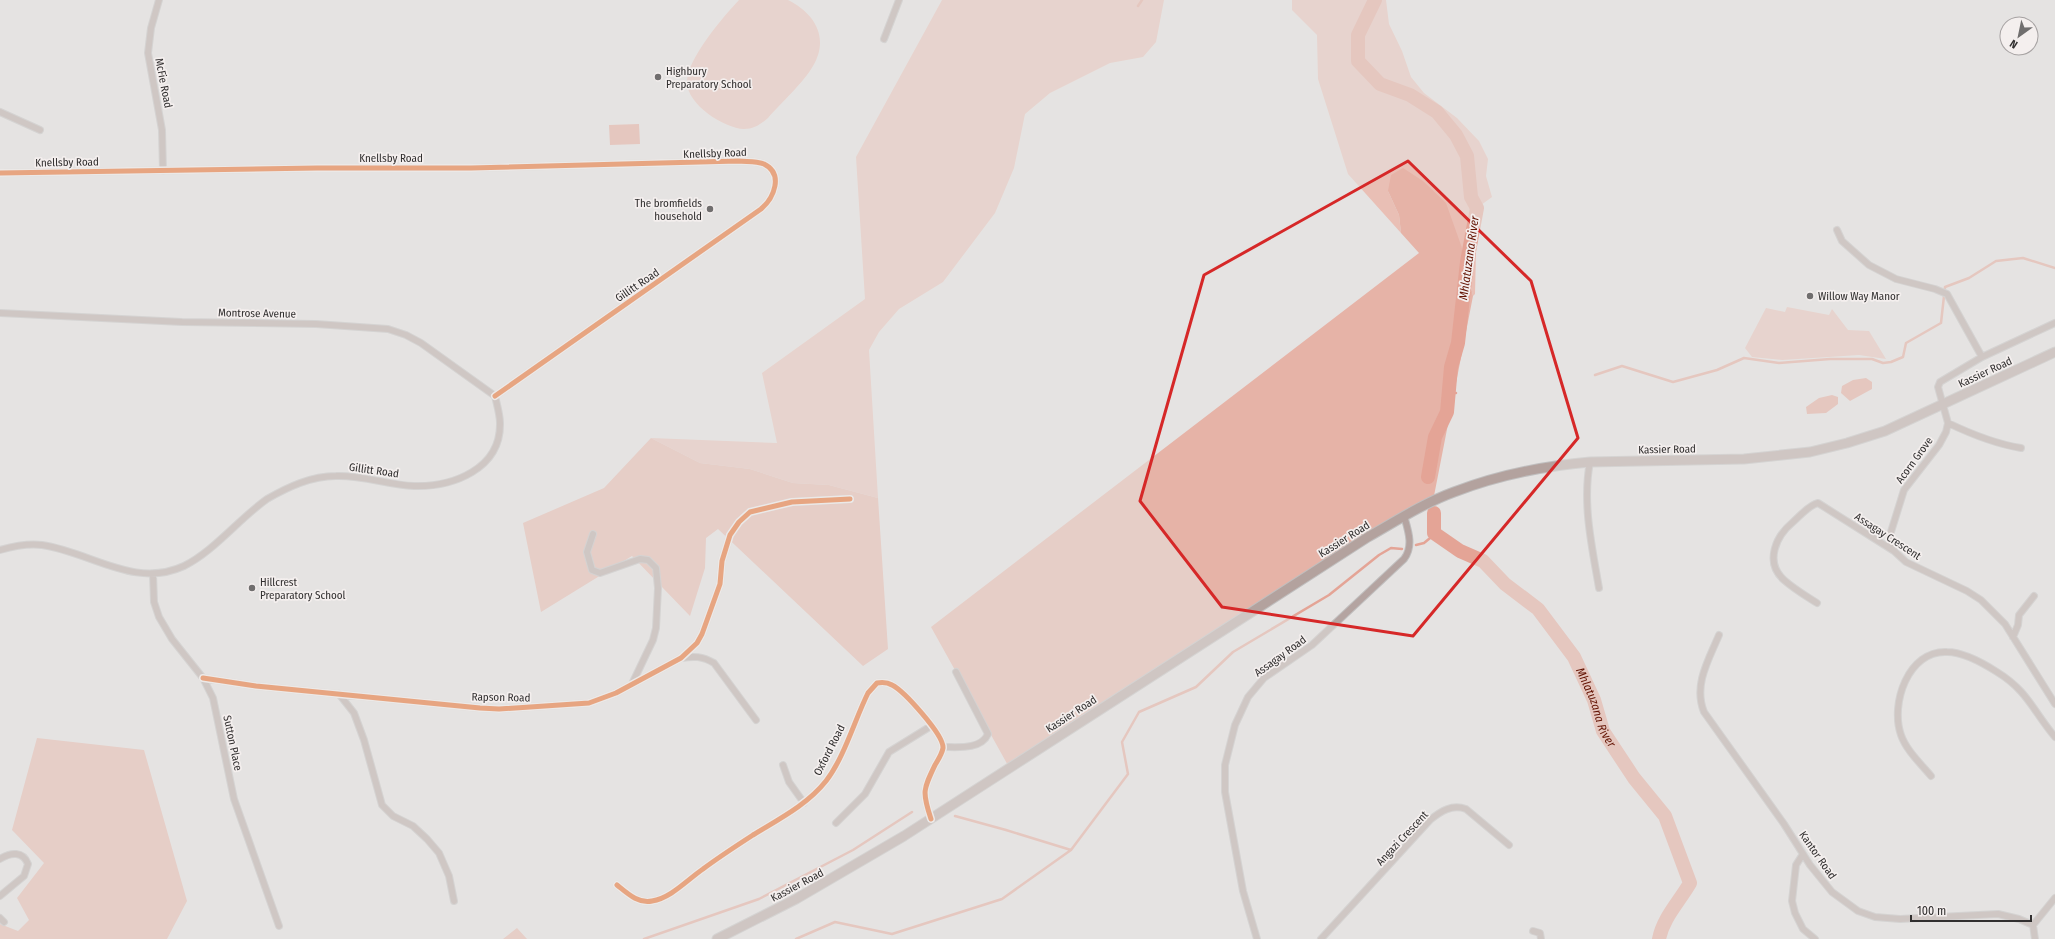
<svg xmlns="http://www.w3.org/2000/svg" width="2055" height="939" font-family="'Fira Sans Condensed',sans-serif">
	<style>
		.green { fill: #e9bfb5 }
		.forest { fill: #e6b3a7 }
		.water { fill: #e4a496 }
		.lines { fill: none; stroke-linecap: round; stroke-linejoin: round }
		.stream { stroke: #e4a496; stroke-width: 2.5 }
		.river { stroke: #e4a496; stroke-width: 14 }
		.street-casing { stroke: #c0bfbf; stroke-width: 8 }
		.secondary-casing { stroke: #c0bfbf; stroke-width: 11 }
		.street { stroke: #b4a4a1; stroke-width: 6 }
		.secondary { stroke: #b3a29e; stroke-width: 9 }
		.cycleway-casing { stroke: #f4efee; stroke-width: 8 }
		.cycleway { stroke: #e8590c; stroke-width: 5 }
		.marked { fill: none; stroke: #d62828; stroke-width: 3; stroke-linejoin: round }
		.poi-dot { fill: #706e6e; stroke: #f4efee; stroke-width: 1.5 }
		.labels { text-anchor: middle; stroke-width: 3.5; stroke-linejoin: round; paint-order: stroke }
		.poi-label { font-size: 11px; fill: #312f2f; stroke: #f4efee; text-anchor: start }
		.street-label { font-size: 11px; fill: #312f2f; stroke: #f4efee }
		.water-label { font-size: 12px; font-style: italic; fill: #651505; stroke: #f4efee }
	</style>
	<rect width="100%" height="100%" fill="#e5e3e2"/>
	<path class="green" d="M739,0h49c26,13 42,37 25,66 -9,16 -32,37 -45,52 -7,6 -14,11 -24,11 -20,-1 -58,-25 -57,-48 1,-23 36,-64 52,-81z
		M942,0h222l-8,42 -13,15 -33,6 -60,30 -25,21 -11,54 -19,45 -52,69 -44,27 -20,23 -10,18 9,148 -49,-13 -36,-2 -43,-14 -50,-6 -49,-25 126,5 -15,-70 103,-74 -9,-142z
		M1292,0h94l3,24 13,27 9,26 13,16 33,25 22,23 9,18 -2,17 6,21 -15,11 -2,86 -2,2 -11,-48 -74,-57 11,24 2,18 -53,-59 -30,-95 -1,-44 -25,-25z
		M1787,307l42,8 3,-6 16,21 21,1 17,28 -27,-4 -77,5 -30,-3 -7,-9 21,-40 19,4z"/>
	<path class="forest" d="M1403,168l20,13 23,22 16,45 11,48 -40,205 -423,268 -79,-142 488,-374 -18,-20 -2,-18 -11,-24 3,-16z
		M651,438l49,25 50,6 43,14 36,2 49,13 10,151 -25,17 -145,-137 -12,9 -1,30 -15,48 -58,-60 -91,56 -18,-89 81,-35z
		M37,738l107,12 43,151 -20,38h-167v-15l18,7 11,-11 -12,-22 27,-35 -32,-33z
		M517,928l10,11h-24z"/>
	<path class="water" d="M639,124l1,20 -30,1 -1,-20z
		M1866,378l6,4v7l-22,12 -9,-8 1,-7 11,-6z
		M1832,395l6,2v7l-12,9 -19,1 -1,-7 13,-9z"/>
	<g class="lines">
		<path class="stream" d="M1138,6l4,-6
			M1595,375l27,-9 51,16 44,-12 27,-12 35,5 51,-4h42l11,4 8,-1 12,-5 3,-14 35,-20 4,-36 24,-9 27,-17 27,-3 32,10
			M1448,393h8
			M1416,545l8,-2 11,-9
			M955,816l51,14 65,20
			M1687,883h3
			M644,939l115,-40 94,-49 59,-38
			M796,939l39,-17 57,12 110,-35 69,-49 57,-76 -6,-32 17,-30 57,-25 37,-35 96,-57 50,-40 12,-7 11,1"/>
		<g class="river">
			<path d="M1375,0l-17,35v26l22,23 30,11 27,17 19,23 11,21 4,41 6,11 -10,54 -9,81 -7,24 -4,45 -12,25 -7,40"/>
			<path id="s1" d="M1434,513v20l26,18 23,10 22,23 33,25 36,48 20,43 9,31 31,47 31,38 25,67c-11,19 -27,35 -31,56"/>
		</g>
		<defs>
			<path id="street" d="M159,0l-8,28 -3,25 14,77 1,41
				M884,39l15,-39
				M0,112l40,18
				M0,173l317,-5h154l267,-7c9,1 18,0 26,3 20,10 10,34 -3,45l-266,187
				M1837,230l5,11 27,24 27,14 39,10 12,5 35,63
				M0,313l182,9 134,2 72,5 18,6 15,8 74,53
				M1948,423c23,11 48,21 73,25
				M1590,462c-8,41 2,85 9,126
				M593,534l-6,18 5,18 8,3 40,-14 8,1 8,8 2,20 -2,40 -3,12 -21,44
				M0,550c14,-4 28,-7 42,-5 49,7 92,44 142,21 29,-14 56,-48 83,-67 21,-12 44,-23 69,-23 27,-1 52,9 78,10 39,1 87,-17 86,-63 0,-8 -3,-18 -5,-27
				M1893,550l-2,-6 -1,-9 14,-45 35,-45 7,-13 2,-9 -10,-36 2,-5 42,-25 73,-34
				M153,574l1,28 5,15 13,22 31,39 10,20 21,101 45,127
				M1817,603c-11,-7 -23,-14 -33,-23 -20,-18 -8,-44 9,-58 7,-6 16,-17 25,-19l76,48 12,11 61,29 14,9 24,24 50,80
				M1719,635c-10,24 -26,50 -15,77l80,112 26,41 22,27 26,19 17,6 25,2 98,-5 21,5 14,6 2,14
				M2013,637l5,-12 1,-10 15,-19
				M681,658c13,-2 21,-2 33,5l42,57
				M203,678l53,8 224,22 19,1 90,-6 27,-10 65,-35 16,-15 5,-9 18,-50 2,-23 8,-26 9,-13 11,-10 42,-10 58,-3
				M339,694l15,19 10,27 18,65 11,11 20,10 14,13 12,14 10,23 5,25
				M943,747c14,0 38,3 45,-13l-32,-62
				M783,765l6,17 15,21
				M1931,776c-10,-12 -25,-26 -30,-41 -11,-31 7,-85 46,-83 17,0 36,11 50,20 31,19 36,39 58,65
				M836,823l29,-29 24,-42 42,-26
				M1803,854l-7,11 -4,36 3,12 8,16 12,10
				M0,859c11,-7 23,-8 28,5l-4,12 -24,20
				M617,885c10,8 21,19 35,16 19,-3 35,-21 51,-32 16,-12 33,-23 50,-34 26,-16 54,-30 73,-54 18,-23 29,-62 42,-88l9,-10c6,-1 10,-1 15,2 12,6 52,50 51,63 -1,6 -5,12 -8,17 -12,25 -13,27 -4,54
				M0,918l4,4
				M2033,925l22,-27
				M1533,931l7,2 1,6
				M1257,939l-14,-48 -18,-99v-27l10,-40 13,-28 16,-19 48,-33 92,-86c10,-13 4,-29 0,-43
				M1321,939l109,-119c11,-9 22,-16 36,-11l43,36"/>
			<path id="secondary" d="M717,939l79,-40 108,-63 464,-299c28,-16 56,-34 86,-45 44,-17 89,-26 136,-30l154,-3 66,-7 37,-9 38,-12 170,-79"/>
		</defs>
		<use href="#street" class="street-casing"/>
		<use href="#secondary" class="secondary-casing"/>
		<use href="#street" class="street"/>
		<use href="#secondary" class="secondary"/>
		<defs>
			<path id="cycleway" d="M0,173l317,-5h154l267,-7c9,1 18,0 26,3 20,10 10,34 -3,45l-266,187
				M203,678l53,8 224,22 19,1 90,-6 27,-10 65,-35 16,-15 5,-9 18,-50 2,-23 8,-26 9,-13 11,-10 42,-10 58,-3
				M617,885c10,8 21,19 35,16 19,-3 35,-21 51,-32 16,-12 33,-23 50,-34 26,-16 54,-30 73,-54 18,-23 29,-62 42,-88l9,-10c6,-1 10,-1 15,2 12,6 52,50 51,63 -1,6 -5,12 -8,17 -12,25 -13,27 -4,54"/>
		</defs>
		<use href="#cycleway" class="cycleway-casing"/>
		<use href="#cycleway" class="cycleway"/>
	</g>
	<path d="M0 0H2055V939H0ZM1408,161l123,120 47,157 -165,198 -191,-29 -82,-106 64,-226z" fill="#e5e3e2" fill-opacity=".55" fill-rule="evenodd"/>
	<path class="marked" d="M1408,161l123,120 47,157 -165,198 -191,-29 -82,-106 64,-226z"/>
	<g class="poi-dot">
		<circle cx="658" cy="77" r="4"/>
		<circle cx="710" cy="209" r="4"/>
		<circle cx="1810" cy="296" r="4"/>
		<circle cx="252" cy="588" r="4"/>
	</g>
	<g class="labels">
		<g class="poi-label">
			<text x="666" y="75">Highbury<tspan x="666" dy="13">Preparatory School</tspan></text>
			<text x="702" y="207" text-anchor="end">The bromfields<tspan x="702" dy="13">household</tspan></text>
			<text x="1818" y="300">Willow Way Manor</text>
			<text x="260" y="586">Hillcrest<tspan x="260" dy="13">Preparatory School</tspan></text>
		</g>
		<g class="street-label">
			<text transform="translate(164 83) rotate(79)" y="4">McFie Road</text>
			<text transform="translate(715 153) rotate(-2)" y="4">Knellsby Road</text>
			<text x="391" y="162">Knellsby Road</text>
			<text transform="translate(67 162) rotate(-1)" y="4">Knellsby Road</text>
			<text transform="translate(637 285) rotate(-34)" y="4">Gillitt Road</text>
			<text transform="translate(257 313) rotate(1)" y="4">Montrose Avenue</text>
			<text transform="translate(1985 372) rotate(-25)" y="4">Kassier Road</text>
			<text transform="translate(1667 449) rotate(-1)" y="4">Kassier Road</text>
			<text transform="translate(1914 460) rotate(-54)" y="4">Acorn Grove</text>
			<text transform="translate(374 470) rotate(8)" y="4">Gillitt Road</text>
			<text transform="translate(1888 536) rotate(33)" y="4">Assagay Crescent</text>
			<text transform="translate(1344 539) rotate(-32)" y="4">Kassier Road</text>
			<text transform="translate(1280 656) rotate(-36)" y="4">Assagay Road</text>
			<text transform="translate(501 697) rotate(1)" y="4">Rapson Road</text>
			<text transform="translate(1071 714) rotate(-33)" y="4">Kassier Road</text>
			<text transform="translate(233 743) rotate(78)" y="4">Sutton Place</text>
			<text transform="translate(829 750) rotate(-63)" y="4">Oxford Road</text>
			<text transform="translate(1402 838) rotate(-47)" y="4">Angazi Crescent</text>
			<text transform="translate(1818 855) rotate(55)" y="4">Kantor Road</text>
			<text transform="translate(797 885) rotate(-28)" y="4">Kassier Road</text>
		</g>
		<g class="water-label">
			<text transform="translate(1469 258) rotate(-82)" y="4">Mhlatuzana River</text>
			<text dy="4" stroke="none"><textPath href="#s1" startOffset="265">Mhlatuzana River</textPath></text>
		</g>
	</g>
	<g transform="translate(2019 36) rotate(213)"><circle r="19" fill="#f4efee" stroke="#a6a2a2"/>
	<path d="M0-3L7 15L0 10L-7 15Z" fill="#706e6e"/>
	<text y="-6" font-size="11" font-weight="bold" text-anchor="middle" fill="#312f2f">N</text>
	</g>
	<path d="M1911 915v6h120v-6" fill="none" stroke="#312f2f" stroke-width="2"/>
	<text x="1917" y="915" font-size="12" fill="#312f2f" stroke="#f4efee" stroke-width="3" paint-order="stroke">100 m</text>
</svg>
